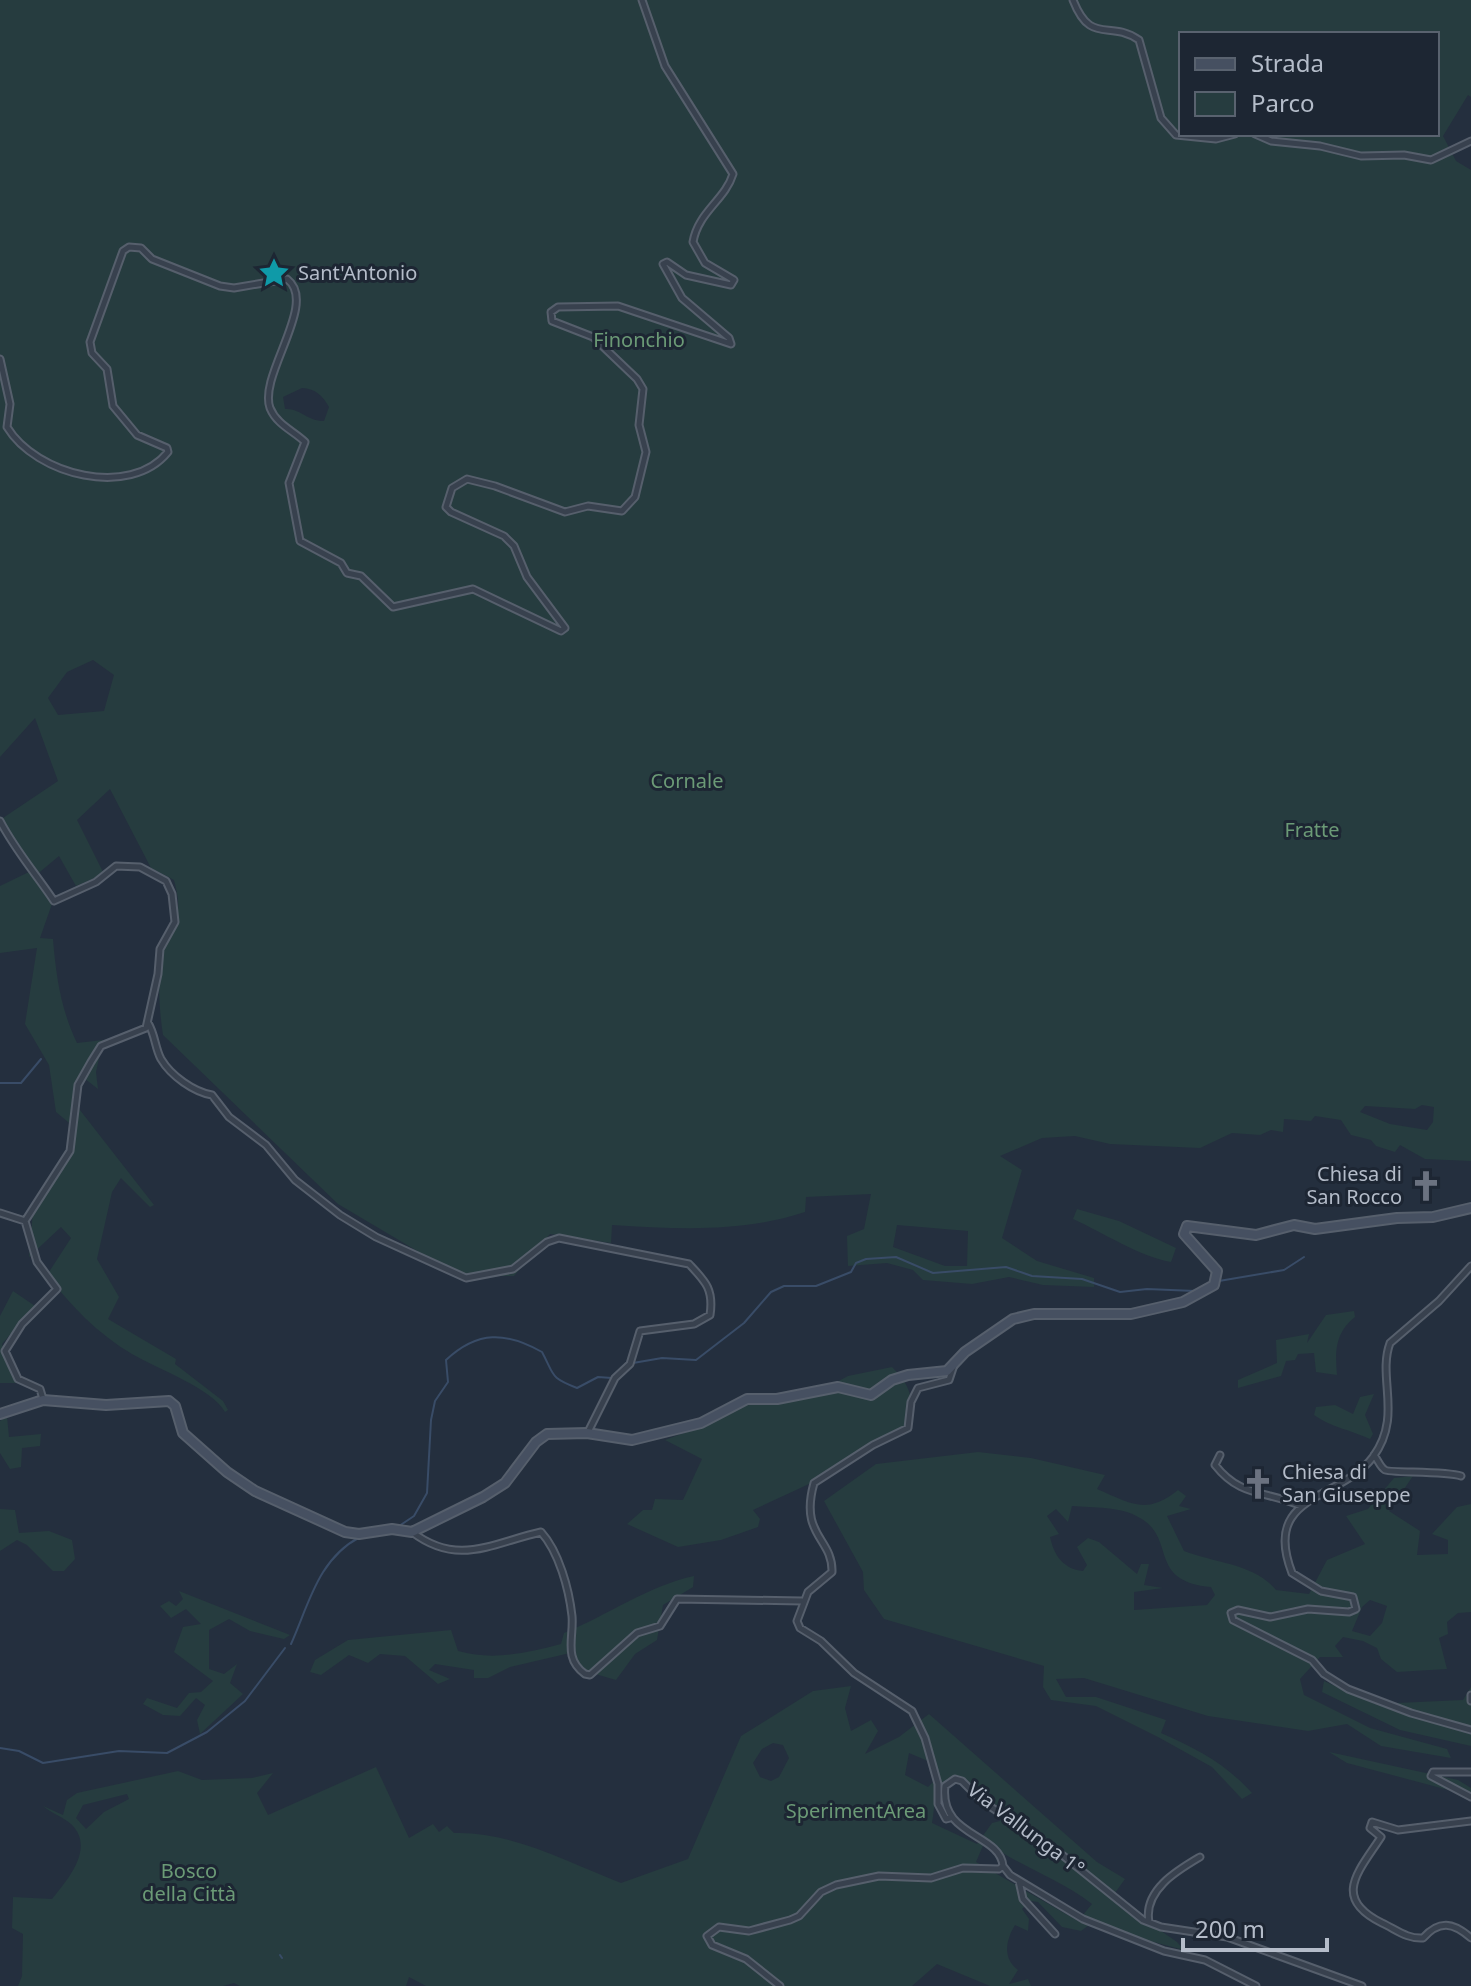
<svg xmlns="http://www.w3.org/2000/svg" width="1471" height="1986" font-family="'Noto Sans',sans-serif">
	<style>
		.green { fill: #263c3f; fill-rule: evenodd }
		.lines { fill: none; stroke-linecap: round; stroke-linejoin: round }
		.stream { stroke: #394c67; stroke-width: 2 }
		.street-casing { stroke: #565f6c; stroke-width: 9 }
		.secondary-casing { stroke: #565f6c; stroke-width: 12 }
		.street { stroke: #38414e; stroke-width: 5 }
		.secondary { stroke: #465061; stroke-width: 8 }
		.labels { text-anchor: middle; stroke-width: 6; stroke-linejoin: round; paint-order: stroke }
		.poi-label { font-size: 20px; fill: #b4bcc9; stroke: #1d2633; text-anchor: start }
		.park-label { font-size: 20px; fill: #6b9a76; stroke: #1d2633 }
		.street-label { font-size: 20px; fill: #b4bcc9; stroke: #1d2633 }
	</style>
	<rect width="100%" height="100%" fill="#242f3e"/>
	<path class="green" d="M0,0h1471v97l-3,-2 -25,41 13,25 15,9v991l-46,-2 -25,-14 -5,7 -19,-6 -5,-6 -20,-5 -10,-15 -26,-4 -4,5 -27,-2 -1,13 -12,-2 -11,5 -28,-2 -32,15 -90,-4 -35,-8 -33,2 -42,18 22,14 -20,68 35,23 57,17v9l-51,-2 -34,-8 -37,7 -49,-4 -10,-10 -26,-7 -39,3 -1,-30 17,-7 7,-35 -65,3 -1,15c-64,21 -127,17 -193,13l-1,18 -61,-9 -36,42h-45l-50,-24 -81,-48 -175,-169c-4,-26 -6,-57 0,-83 9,-36 22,-31 11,-72l-23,-12 -41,-79 -33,31 27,54 -28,12 -17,-30 -24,20 18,25 -13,37 13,1c3,37 8,71 24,104l26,-3 -7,32 2,17 -18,-14 -4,30 78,100 -4,2 -29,-29 -9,14 -15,67 22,38 -11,22 68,40 -1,5 48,37 5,9 -3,2c-13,-24 -68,-43 -93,-58 -34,-20 -61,-48 -85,-79l24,-37 -10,-11 -32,30 4,-46 40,-61 1,-23 -18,-15 -7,-47 -24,-41 12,-76 -37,5v-67l31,-15 -31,-51 58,-39 -23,-63 -35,39zM1181,34h256v100h-256zM302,388c14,1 20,7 27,19l-5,14c-17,0 -24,-13 -39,-12l-2,-12zM93,660l21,15 -10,36 -46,4 -10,-17 19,-26zM1422,1105l12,2 -1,15 -6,8 -37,-6 -30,-12 5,-6 50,3zM897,1225l71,6 -1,35h-22l-52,-19z
		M1077,1209l42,12 57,27 -5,14c-33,-6 -67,-29 -98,-43z
		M13,1291l22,15 -33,38 14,39h-16v-67z
		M1354,1311l1,6c-20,16 -20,34 -18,58l-21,-3 -2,-19 -16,1 -3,6 -9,1 -5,15 -43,12v-8l39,-17 -1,-23 33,-6 -2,9 19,-28z
		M892,1367c18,18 22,30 18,56l-101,61 -56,26 7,9 -2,8 -37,13 -43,7 -51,-23 16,-14h9l3,-11 28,1 19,-41 -37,-19 43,-16 33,-19 64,-6 43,-23z
		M1374,1394l-9,21 8,19 -3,5c-19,-9 -40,-12 -56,-24l2,-8 19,-2 18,9 7,-17z
		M7,1416l2,21 32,-3 -1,12 -18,2 -1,19 -11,2 -10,-16v-32z
		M978,1452l53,6 74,17 -8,14c33,14 49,27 81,1l8,6 -7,10 12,3 -24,7 17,35c31,12 71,13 92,39l33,4 18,-34 38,-16 -19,-28 22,-7 26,-31 19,-2 -24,35 31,20 -3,24 31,-1v-14l-16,-6 25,-27 14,-3v108l-13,1 -11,9 1,12 -9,4 8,31 -50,3 -16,-13 -4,-11 -14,-7 -20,-4 -8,9 8,11h-23l-20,22 4,16 66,33 77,21 4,9 -70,-12 -34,-22 -39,7 -100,-15 -124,-38 -28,1 10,18h30l70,23 -5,13c36,16 64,30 91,60l-10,6 -30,-32 -54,-30 -62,-31 -45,-6 -8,-13 1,-21 -160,-47 -20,-29 -1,-18 -39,-71 52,-37zM1072,1506c21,2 49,0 68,12 37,21 7,63 71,69l4,8 -8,10 -73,5v-18l29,-4 -19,-3 5,-21h-8l-4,10 -38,-32 -11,-4 -11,9 10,18 -4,6c-20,-2 -29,-16 -33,-34l9,-3 -12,-18 9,-7 12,13zM1370,1600l17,6 -5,17 -12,13 -18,-5 10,-24z
		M0,1509l15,1 4,23 30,-2 23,9 3,19 -11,12h-11l-26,-26 -10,-5 -17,11z
		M694,1576l-1,11 -30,18 -6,35 -22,14 -19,26 -31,-9 -15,-18 -60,14 -22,11h-14v-8l-39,-6 -6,6 21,9 -12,5 -33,-28 -25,-2 -12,9 -19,-8 -28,20 -11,-3 5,-12 33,-20 103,-10 7,21c35,10 68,2 103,-7l3,-11c44,-18 84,-47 130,-57z
		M179,1591l111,44 -6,4 -34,-8 -21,-12 -20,11v39l15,5 13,-10 -7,19 13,11 -43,40 -3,-14 8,-15 -9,-7 -16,18 -17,-1 -20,-11 4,-6 30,10 12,-15 12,-1 12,-11 -39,-29 9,-25 18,-3 -15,-15 -15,9 -11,-12 9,-5 7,5 7,-7z
		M1324,1681l51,23 88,-4 8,-13v59l-71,-16 -78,-38z
		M851,1686l-6,22 6,23 20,-11 7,11 -13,23 34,-17 30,-23 168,148 28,17 -13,18 65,45 7,8 -95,-25 -8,6 -19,-4 -24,-25 -7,-1 -9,8 7,10 -1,12 -13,-6c-9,15 -13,33 3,45l-9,14 19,-5 3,7h-41l-53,-22 -25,22h-486l-17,-9 -3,9h-166l-6,-3 -11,3h-205l4,-10 1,-42 -11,-6 1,-31 39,2c15,-19 44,-51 19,-75 -8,-7 -20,-11 -28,-18l20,9 4,-15 10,-7 101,-22 24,9 50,-2 21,-5 -16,20 11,22 108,-48 33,71 24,-14 6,8 8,-6 7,7c57,-2 115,30 167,50l67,-24 53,-123 72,-45zM773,1743l10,2 6,13 -10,19 -8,4 -11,-4 -7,-14 9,-14zM909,1753l26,11 3,13 -10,10 -23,-12zM955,1775c18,5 31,25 49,35l-4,11 -8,2 -15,21 -45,-21c4,-20 0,-39 23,-48zM127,1794l2,5 -25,13 -18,17 -10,-11 7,-13zM985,1841c33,25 73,37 107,63l-14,17 -102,-59z
		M1329,1752l129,28 13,8v8l-124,-33z"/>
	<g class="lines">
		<path class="stream" d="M0,1083h21l20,-24
			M1219,1281l65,-11 20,-13
			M633,1363l29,-5 34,2 48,-37 27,-31 13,-6h32l35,-14 5,-9 10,-4 30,-2 37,16 73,-6 26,9 50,3 38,13 27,-3 48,2
			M399,1526l15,-10 13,-23 4,-73 4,-19 13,-19 -2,-22c32,-30 60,-28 96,-8 13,24 7,25 35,36l21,-11 14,1
			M291,1644c18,-40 27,-85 69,-107
			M0,1748l19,3 24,12 76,-12 48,2 40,-21 38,-31 40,-53
			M280,1955l2,3"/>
		<defs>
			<path id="street" d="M1073,0c18,46 36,19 66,40l22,78 15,17 40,4 19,-5
				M1255,134l16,7 49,5 41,10 43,-1 27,5 40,-19
				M0,359l10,45 -3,23c29,48 123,72 161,25l-1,-4 -30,-13 -24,-29 -6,-37 -15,-16 -2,-11 33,-91 6,-4 12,1 11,11 68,27 14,2 53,-9c32,24 -29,96 -17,129 7,17 24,23 35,34l-16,41 11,58 41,22 6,10 14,3 32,31 80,-18 88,42 4,-3 -38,-51 -13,-31 -10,-10 -53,-24 -5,-5 6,-19 15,-9 28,7 70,26 23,-6 34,5 13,-14 11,-45 -7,-27 4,-36 -6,-10 -44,-42 -41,-16 -1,-9 7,-5 60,-1 113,38 -2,-6 -47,-40 -19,-34 4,-2 19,13 45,10 3,-5 -29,-17 -12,-21c5,-30 32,-42 40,-68l-68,-108 -23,-66
				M0,821c15,29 36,53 54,80l42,-19 20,-16 24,1 26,14 6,13 3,28 -15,27 -2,25 -12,54 -45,18 -10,16 -13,23 -8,66 -45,70 -25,-8
				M148,1023c7,11 7,25 13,36 10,17 33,33 51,36l17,22 37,28 29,35 45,35 36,22 90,41 47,-9 34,-27 12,-4 130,26c16,17 25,25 21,51l-16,9 -54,7 -10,33 -15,14 -27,54
				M25,1221l12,41 20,27 -35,35 -17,27 13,28 22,10 3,10
				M1471,1266l-32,35 -49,42c-13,35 13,73 -17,114 -33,44 -112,36 -81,116l29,18 32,6 3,12 -7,3 -41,-3 -38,8 -32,-7 -7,3 2,7 79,40 12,14 24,15 63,24 60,17
				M1220,1455l-5,10c26,33 50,25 86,41
				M1374,1455c4,5 6,12 11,15 4,3 60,1 76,6
				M412,1532c46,35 80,11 129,0 18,20 28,57 31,84 2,22 -9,42 13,58l5,1 47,-42 23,-7 17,-27 125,2
				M1471,1695v6
				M1471,1772h-38l-2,4 40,21
				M950,1818l-4,1 -8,-15v-20l-13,-46 -13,-27 -58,-38 -33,-32 -21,-13 -3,-7 11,-29 24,-20c1,-34 -33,-36 -18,-89l59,-38 35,-17 3,-26 7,-14 31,-8 6,-18
				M1471,1821l-73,9 -26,-8 -2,6 11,9c-22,34 -50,61 1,86 15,7 25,16 41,15 16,-18 30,-16 48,0
				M1003,1866l7,9 73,44 81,32 41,9 51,26
				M1019,1881l4,18 32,35
				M1149,1922c-6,-32 29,-52 51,-65
				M780,1986l-34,-27 -34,-14 -5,-9 12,-9 30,4 41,-11 9,-4 22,-24 15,-7 43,-9 52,2 32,-10 36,1 4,-3c-3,-33 -64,-29 -58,-80l10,-7 7,2 20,20 79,53 82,66 18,7 66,10 135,49"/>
			<path id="secondary" d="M0,1414l43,-14 63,5 63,-4 6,5 8,27 44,39 28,19 90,41 14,2 33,-5 20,3 71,-35 22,-14 31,-41 11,-8 40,-1 45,7 69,-17 46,-24h30l61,-12 33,8 21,-15 16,-5 39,-4 18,-19 48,-33 21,-5h97l52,-12 31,-17 3,-14 -33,-37 3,-8 69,9 38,-10 21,4 82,-11 36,-1 38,-9"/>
		</defs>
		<use href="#street" class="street-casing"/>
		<use href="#secondary" class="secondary-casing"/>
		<use href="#street" class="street"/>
		<use href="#secondary" class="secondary"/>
	</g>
	<defs>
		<symbol id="sight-bare" viewBox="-9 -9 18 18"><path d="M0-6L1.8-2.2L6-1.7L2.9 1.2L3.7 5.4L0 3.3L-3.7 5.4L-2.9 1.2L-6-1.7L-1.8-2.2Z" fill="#0f9aa8" stroke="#1d2633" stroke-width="2.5" paint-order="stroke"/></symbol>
		<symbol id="church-bare" viewBox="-9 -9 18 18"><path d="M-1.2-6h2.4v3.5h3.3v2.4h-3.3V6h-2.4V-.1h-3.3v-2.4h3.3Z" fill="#6b7280" stroke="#1d2633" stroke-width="2.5" paint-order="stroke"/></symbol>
	</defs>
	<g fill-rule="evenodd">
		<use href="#sight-bare" x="252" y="251" width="44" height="44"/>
		<use href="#church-bare" x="1404" y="1164" width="44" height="44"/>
		<use href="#church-bare" x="1236" y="1462" width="44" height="44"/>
	</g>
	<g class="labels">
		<g class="poi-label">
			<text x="298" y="280">Sant'Antonio</text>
			<text x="1402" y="1181" text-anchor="end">Chiesa di<tspan x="1402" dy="23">San Rocco</tspan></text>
			<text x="1282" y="1479">Chiesa di<tspan x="1282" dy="23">San Giuseppe</tspan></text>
		</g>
		<g class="park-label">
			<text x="639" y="347">Finonchio</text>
			<text x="687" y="788">Cornale</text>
			<text x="1312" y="837">Fratte</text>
			<text x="856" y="1818">SperimentArea</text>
			<text x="189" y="1878">Bosco<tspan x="189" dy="23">della Città</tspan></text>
		</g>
		<g class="street-label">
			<text transform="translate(1026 1829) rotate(37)" y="7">Via Vallunga 1°</text>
		</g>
	</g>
	<rect x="1179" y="32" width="260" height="104" fill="#1d2633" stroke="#59626f" stroke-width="2"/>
	<rect x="1195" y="58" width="40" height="12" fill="#465061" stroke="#59626f" stroke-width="2"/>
	<text x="1251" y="72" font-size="24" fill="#b4bcc9">Strada</text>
	<rect x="1195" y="92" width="40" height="24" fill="#263c3f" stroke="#59626f" stroke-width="2"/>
	<text x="1251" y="112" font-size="24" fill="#b4bcc9">Parco</text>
	<path d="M1183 1938v12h144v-12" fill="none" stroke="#b4bcc9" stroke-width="4"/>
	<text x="1195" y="1938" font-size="24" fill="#b4bcc9" stroke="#1d2633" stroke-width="6" paint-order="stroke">200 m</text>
</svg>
